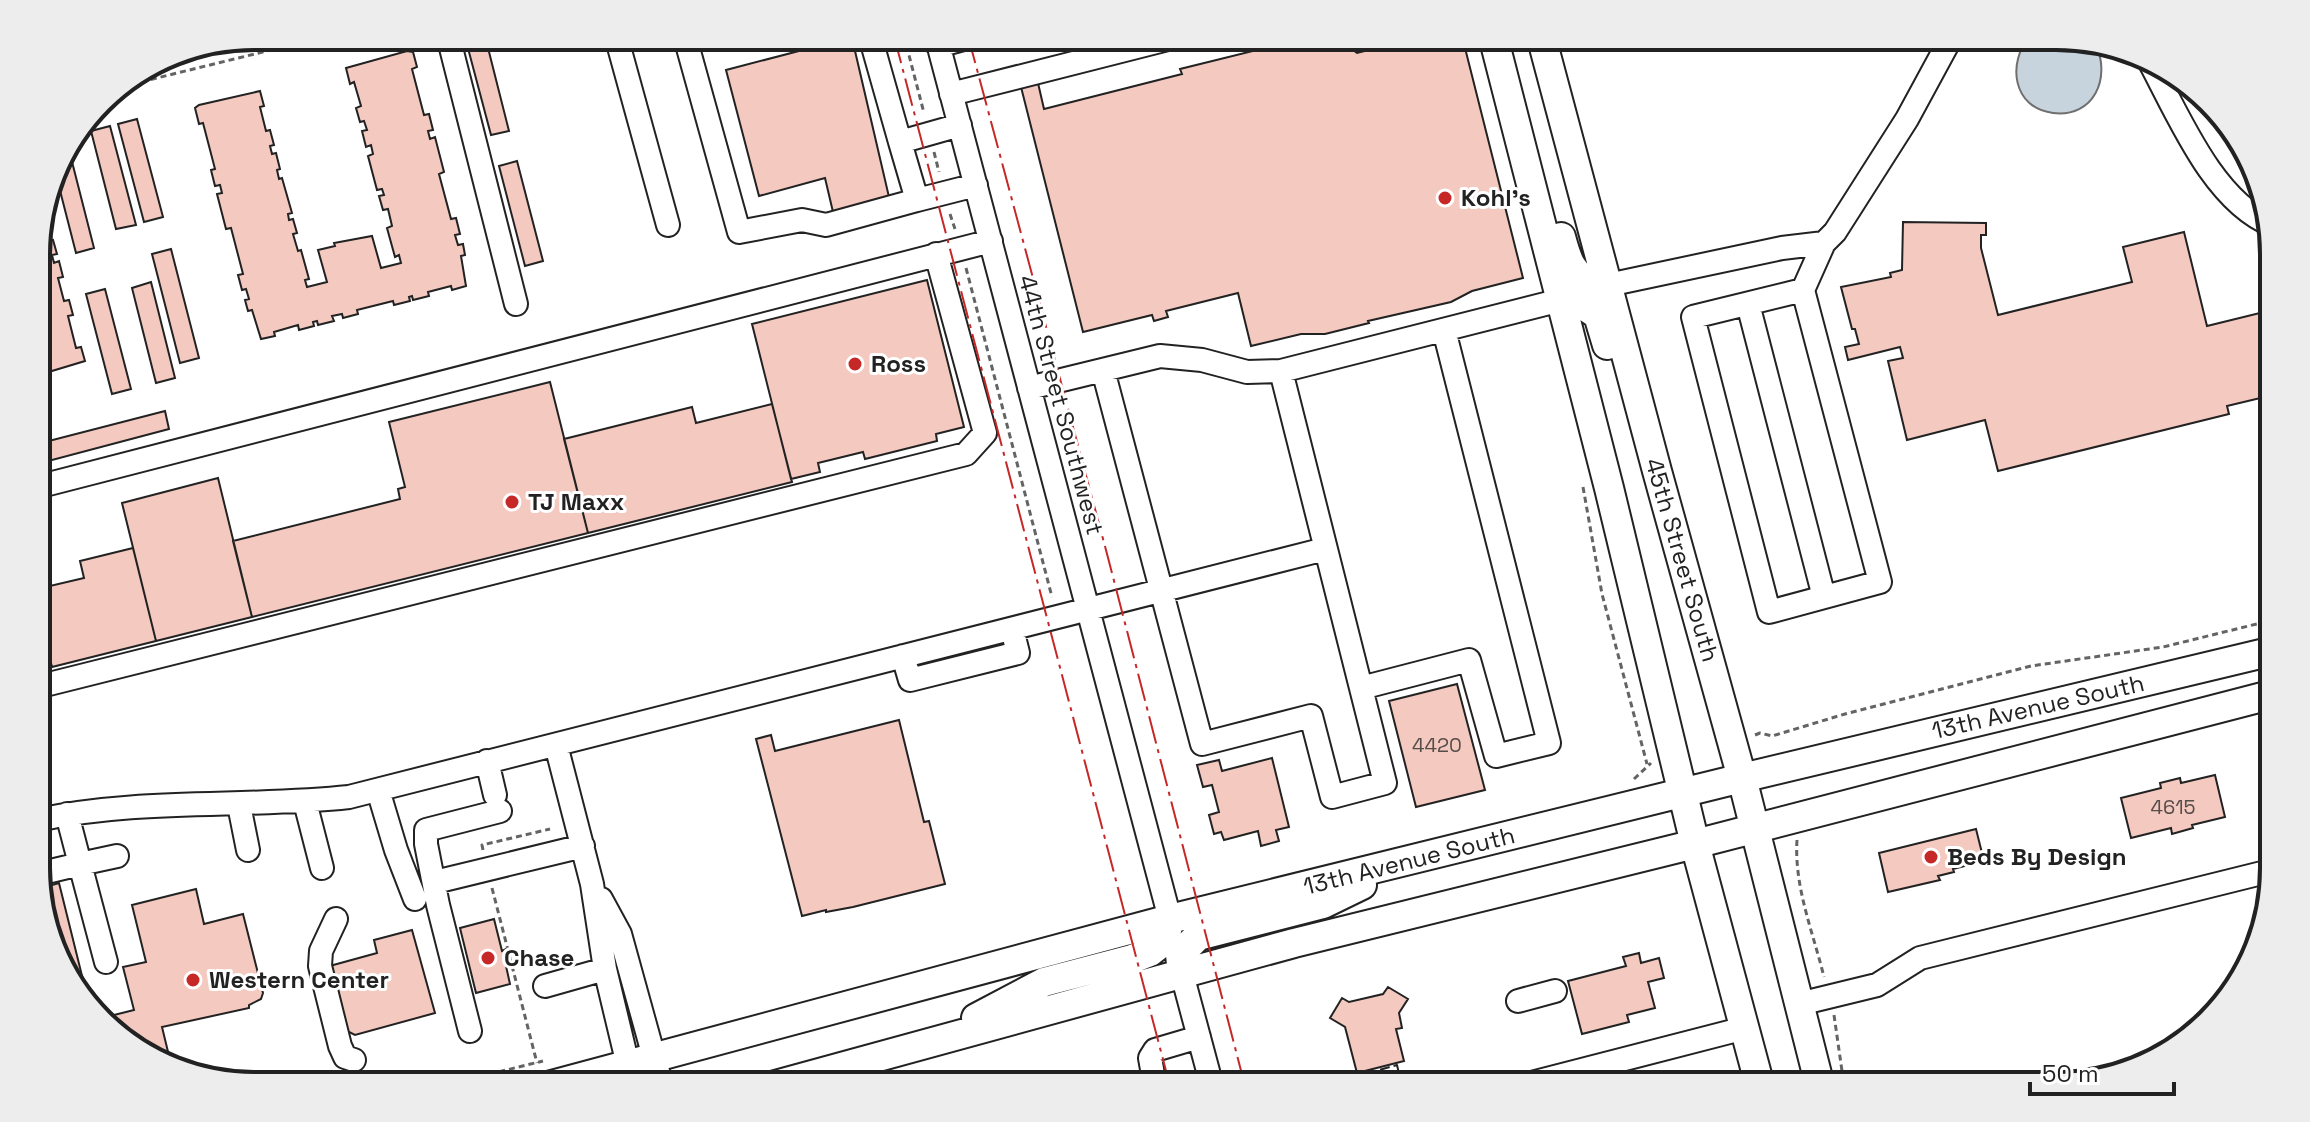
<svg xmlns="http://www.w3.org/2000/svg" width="2310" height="1122" font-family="'Space Grotesk',sans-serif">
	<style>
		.water { fill: #c7d3dd; stroke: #6f6f6f; stroke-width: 2 }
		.building { fill: #f3c9c0; stroke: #222; stroke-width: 2 }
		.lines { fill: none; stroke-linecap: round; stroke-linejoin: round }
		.minor-casing { stroke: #222; stroke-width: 26 }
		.major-casing { stroke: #222; stroke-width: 32 }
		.path { stroke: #646464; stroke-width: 3; stroke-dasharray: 6 4; stroke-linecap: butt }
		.minor { stroke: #fff; stroke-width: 22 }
		.major { stroke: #fff; stroke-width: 28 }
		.fence { stroke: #222; stroke-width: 2; stroke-dasharray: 10 4; stroke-linecap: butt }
		.power { stroke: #c62828; stroke-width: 2; stroke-dasharray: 28 6 4 6; stroke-linecap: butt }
		.poi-dot { fill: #c62828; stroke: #fff; stroke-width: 3 }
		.labels { text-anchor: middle; stroke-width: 6; stroke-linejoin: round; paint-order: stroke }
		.number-label { font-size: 20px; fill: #564c4a }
		.poi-label { font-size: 24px; font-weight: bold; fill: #222; stroke: #fff; text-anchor: start }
		.street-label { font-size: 24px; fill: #222; stroke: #fff }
		.rim { fill: none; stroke: #222; stroke-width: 4 }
	</style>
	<rect width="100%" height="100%" fill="#fff"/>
	<path class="water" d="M2030,36h26l40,9c15,33 -2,73 -43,68 -41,-5 -46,-51 -23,-77z"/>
	<path class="building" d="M485,36l24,95 -18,4 -26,-98z
		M1292,36h42l23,17 69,-17h36l61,242 -51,13 -21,11 -83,19 1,2 -44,11h-24l-50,12 -13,-53 -72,18 2,6 -14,4 -2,-6 -69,17 -62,-245 17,-4 6,26 138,-35 -2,-5 113,-28z
		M837,41l18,10 34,146 -56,15 -8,-34 -66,18 -33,-126z
		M407,51l6,1 4,15 -5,2 12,46 5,-1 4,16 -5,1 2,8 5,-2 9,35 -5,2 12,45 5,-1 4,16 -5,1 3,10 5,-1 2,11 -4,1 5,30 -14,4 -1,-4 -23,6 1,4 -16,4 -1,-4 -3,1 1,4 -16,4 -1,-4 -36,9 1,4 -15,4 -1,-4 -10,2 2,5 -16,4 -1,-4 -4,1 1,4 -15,4 -1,-5 -24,7 1,4 -14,3 -9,-29 -4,1 -3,-11 4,-1 -3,-10 -4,1 -4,-15 5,-1 -12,-46 -5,1 -9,-35 5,-1 -2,-8 -5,1 -4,-16 4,-1 -12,-46 -4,1 -4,-16 4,-3 61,-14 4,15 -4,1 6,24 4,-1 4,15 -4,1 2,8 4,-1 4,16 -3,1 2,9 3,-1 10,35 -4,1 1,6 4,-1 4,14 -4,1 5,17 3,-1 8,29 -4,1 2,7 20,-5 -9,-32 17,-4 -1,-3 38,-7 9,32 20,-5 -2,-8 -4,2 -8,-29 5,-2 -4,-17 -5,1 -4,-14 5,-1 -2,-6 -5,1 -9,-34 5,-2 -2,-9 -5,2 -4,-16 5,-1 -3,-9 -4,1 -4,-14 5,-2 -7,-24 -4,2 -4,-16z
		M137,119l26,98 -19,5 -26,-98z
		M110,126l26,99 -20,4 -25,-98z
		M68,146l26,102 -18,5 -21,-82 3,-13z
		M517,161l26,100 -18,5 -26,-100z
		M42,218l6,23 5,-1 4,14 -5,1 2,8 5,-2 4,16 -5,1 6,23 5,-1 4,15 -5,1 8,32 5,-1 4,14 -43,13 1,5 -6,2v-141z
		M1903,222l83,1v12h-5v13l17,67 134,-33 -9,-35 61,-15 23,94 65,-16 1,85 -46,11 2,8 -231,57 -13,-51 -78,20 -19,-79 15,-3 -3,-11 -52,13 -3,-13 14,-3 -4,-15h-3l-11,-42 50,-10 -1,-4 12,-3z
		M171,249l28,109 -19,5 -28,-109z
		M927,280l37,147 -28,7 1,7 -72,18 -2,-7 -45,11 2,9 -29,7 -39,-155z
		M151,282l24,96 -19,5 -24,-95z
		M105,289l26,100 -19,5 -26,-100z
		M550,382l38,151 -336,84 -19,-76 167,-42 -2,-10 7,-2 -16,-65z
		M772,404l20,78 -204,51 -24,-94 128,-32 4,16z
		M165,411l4,18 -132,35v-20z
		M218,478l34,139 -96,24 -34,-138z
		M133,548l23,93 -104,26 -15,-59v-19l47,-11 -4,-17z
		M1457,684l28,106 -69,17 -27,-106z
		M899,720l25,102 5,-1 16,63 -92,23 -27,5v-2l-24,6 -46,-177 15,-4 4,16z
		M1272,758l17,69 -13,3 3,11 -18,5 -3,-15 -34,9 -3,-8 -7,2 -5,-19 10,-3 -7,-27 -9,2 -6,-22 22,-5 3,11z
		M2215,775l10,42 -33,8 1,3 -21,6 -1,-6 -40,10 -10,-40 40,-10 -1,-5 20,-5 1,5z
		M1976,829l8,32 -31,8 1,3 -16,4 2,4 -52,12 -9,-39z
		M59,883l31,125 -9,-8 -43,-103v-8z
		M196,889l8,35 39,-10 20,79 -2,6 -12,6v3l-87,19 8,33 -1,6 -11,-2 -56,-46 32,-8 -11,-43 23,-5 -14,-57z
		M494,919l8,32 4,-2 3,16 -3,1 4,18 -34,9 -16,-65z
		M412,930l23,83 -80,22 -12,-6 -17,-62 51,-14 -3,-13z
		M1639,953l2,10 18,-5 5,20 -16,4 7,26 -28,7 2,7 -47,12 -14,-53 58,-15 -3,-9z
		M1388,987l20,12 -9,14 3,15 -6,1 8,32 -47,12 -12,-46 -15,-9 12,-20 7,4 34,-8z
		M1138,1075l3,11h-60l17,-5 1,4z"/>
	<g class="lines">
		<defs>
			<path id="minor" d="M448,36l68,268
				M616,36l52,189
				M870,36l30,106 60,-17
				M936,36l234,883
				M685,37l54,195 63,-12 24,5 91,-25 -17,-58
				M938,46l37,-10
				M2147,57c30,55 65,144 125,168
				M951,94l229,-58
				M917,200l59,-15
				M1608,285l174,-37 42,-5 11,-11 72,-113 45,-83
				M1803,290l77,292 -111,30 -76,-295 110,-27 21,-47
				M1748,304l76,293
				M1103,370l99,374 109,-28 21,81 53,-14 -104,-412
				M1029,388l131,-32 42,4 45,12 34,-1 280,-71
				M37,487l954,-246
				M903,656l7,24 108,-27 -6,-24
				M37,687l929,-233 19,-21 -49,-179
				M1361,688l108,-28 27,96 53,-13 -105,-413
				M556,745l36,139 13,85 28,117
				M487,761l8,34
				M378,790l18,60 19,49
				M305,802l17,66
				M239,805l9,45
				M38,820c101,-22 208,-12 311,-23l976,-248
				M38,874l42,-10 -13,-50
				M435,882l148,-36
				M601,899l19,35 42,152
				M336,919l-15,32 -1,15 20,80 5,11 9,3
				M106,962l-26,-98 37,-8
				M1182,974l30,112
				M545,986l60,-17
				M1518,1001l37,-10
				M1799,1004l78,-19 43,-27 354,-88
				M470,1031l-32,-126 -12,-61v-14l74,-19
				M1155,1086l-5,-28 5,-8 44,-13
				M1520,1086l225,-58"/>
			<path id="major" d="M1493,36l116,452 86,356 65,242
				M1541,36l116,435 85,307 78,308
				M1561,237c7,26 10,35 33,50l14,-2
				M1561,300l13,-1 24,16 9,30
				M1182,974l-2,-20 18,-18 125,-32 39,-19
				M976,1018l68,-36 88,-23 18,-7 14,-11 6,-22
				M548,1086l622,-167 572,-141 531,-127
				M772,1086l522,-143 401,-99 579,-150"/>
		</defs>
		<use href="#minor" class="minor-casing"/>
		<use href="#major" class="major-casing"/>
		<path class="path" d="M904,36l20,77
			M112,89l216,-53
			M934,152l5,20
			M950,214l5,15
			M966,268l86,329
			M1583,487l19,107 45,170
			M1755,735l5,-2 12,3 73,-22 186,-48 132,-19 110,-27
			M1634,779l17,-16
			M1797,840c-3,47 16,92 27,137
			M483,850l-1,-5 68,-16
			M492,888l45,175
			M1834,1015l8,56
			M441,1086l102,-25"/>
		<use href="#minor" class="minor"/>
		<use href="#major" class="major"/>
		<path class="fence" d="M1368,1086l-3,-12 32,-9 5,21"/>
		<path class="power" d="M894,36l276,1050
			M968,36l138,514 139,536"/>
	</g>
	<g class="poi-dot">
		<circle cx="1445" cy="198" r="8"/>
		<circle cx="855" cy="364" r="8"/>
		<circle cx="512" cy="502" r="8"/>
		<circle cx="1931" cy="857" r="8"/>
		<circle cx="488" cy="958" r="8"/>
		<circle cx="193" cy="980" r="8"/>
	</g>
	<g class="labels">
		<g class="number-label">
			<text x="1437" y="752">4420</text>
			<text x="2173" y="814">4615</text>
		</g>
		<g class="poi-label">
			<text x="1461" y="206">Kohl's</text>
			<text x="871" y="372">Ross</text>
			<text x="528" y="510">TJ Maxx</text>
			<text x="1947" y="865">Beds By Design</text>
			<text x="504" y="966">Chase</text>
			<text x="209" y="988">Western Center</text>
		</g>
		<g class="street-label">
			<text transform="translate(1061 405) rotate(75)" y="8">44th Street Southwest</text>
			<text transform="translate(1682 560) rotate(74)" y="8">45th Street South</text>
			<text transform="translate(2038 707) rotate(-13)" y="8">13th Avenue South</text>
			<text transform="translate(1409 861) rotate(-14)" y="8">13th Avenue South</text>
		</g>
	</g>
	<path d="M0 0H2310V1122H0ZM254 50H2056A204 204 0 0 1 2260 254V868A204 204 0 0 1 2056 1072H254A204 204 0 0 1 50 868V254A204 204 0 0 1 254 50Z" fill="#ededed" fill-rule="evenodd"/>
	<path class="rim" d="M254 50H2056A204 204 0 0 1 2260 254V868A204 204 0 0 1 2056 1072H254A204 204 0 0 1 50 868V254A204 204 0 0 1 254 50Z"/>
	<path d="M2030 1082v12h144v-12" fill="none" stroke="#222222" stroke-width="4"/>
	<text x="2042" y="1082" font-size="24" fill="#222222" stroke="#ffffff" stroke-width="6" paint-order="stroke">50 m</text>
</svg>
